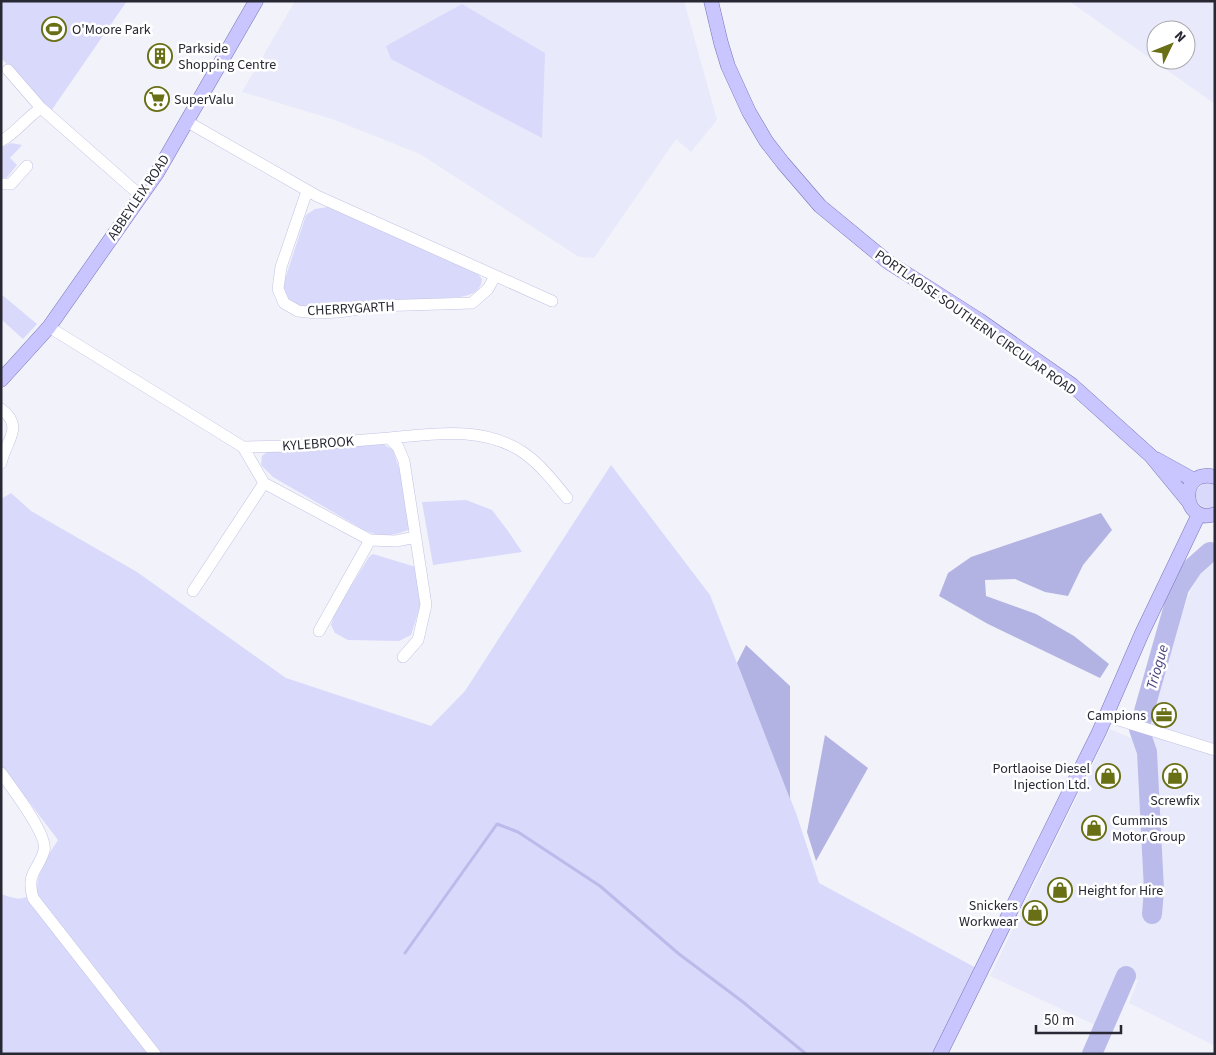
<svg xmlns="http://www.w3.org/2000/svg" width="1216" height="1055" font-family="'Source Sans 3',sans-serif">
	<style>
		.built { fill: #e8e9fa; fill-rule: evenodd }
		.green { fill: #d9d9fb }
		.forest { fill: #b3b3e3 }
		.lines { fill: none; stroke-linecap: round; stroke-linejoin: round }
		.stream { stroke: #bbbbeb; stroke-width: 3 }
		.river { stroke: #bbbbeb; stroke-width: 20 }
		.minor-casing { stroke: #c2c2e5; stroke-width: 12 }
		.major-casing { stroke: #7975b8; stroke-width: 15 }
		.minor { stroke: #fff; stroke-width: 11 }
		.major { stroke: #c9c5ff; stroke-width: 14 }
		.labels { text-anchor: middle; stroke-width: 5; stroke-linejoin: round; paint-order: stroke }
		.poi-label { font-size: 14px; fill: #282835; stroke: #fff; text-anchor: start }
		.street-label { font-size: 14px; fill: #282835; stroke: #fff }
		.water-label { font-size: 15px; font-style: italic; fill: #494480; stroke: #fff }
	</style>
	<rect width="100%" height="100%" fill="#f2f2fa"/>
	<path class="built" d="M295,1h389l33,119 -26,32 -15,-13 -82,119 -15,-1 -159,-103 -88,-35 -90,-27z
		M1069,1h146v103zM1156,30h30v30h-30z
		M1214,558h1v488l-86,-43 9,-23 -14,-5 -22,53 -112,-52 120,-247 25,11 2,-6 9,-6 24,-82 20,-54 12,-23z"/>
	<path class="green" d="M1,1h126l-76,110 -50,-53z
		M462,4l83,49 -3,85 -151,-79 -5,-13z
		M11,143l11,2 -12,13 7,7 -13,16 -3,-2v-31z
		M328,207l149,66 5,6c-1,13 -11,16 -22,18l-158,10 -16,-10 -3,-10 2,-8 21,-64 9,-6z
		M1,294l36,30 -14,15 -22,-20z
		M383,444l10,6 10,30 8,49c-18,7 -30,9 -47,1l-91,-53 -12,-12 1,-9 8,-6z
		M611,465l99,130 86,218 23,70 159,86 -43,85h-934v-160c17,6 21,7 36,-3 0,-21 10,-34 21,-51l-57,-75v-266l10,-6 20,18 106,61 149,106 145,48 34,-35z
		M1206,483l9,1v23c-19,6 -27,-17 -9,-24z
		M466,500l26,10 16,21 14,21 -89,13 -11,-63z
		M373,554l43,13 5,37 -10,31 -12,6 -51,-1 -13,-7 -4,-8 4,-13 34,-55z"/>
	<path class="forest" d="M1101,513l11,17 -29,35 -15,31 -23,-4 -30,-13 -30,1 1,16 50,18 38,22 35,28 -9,14 -112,-54 -49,-28 9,-23 23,-16z
		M746,645l44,41v113l-53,-136z
		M825,735l43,33 -52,93 -9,-29z"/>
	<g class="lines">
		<path class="stream" d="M405,953l92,-129 21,8 82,54 79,68 64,48 63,52"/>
		<path class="river" d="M1152,914l2,-24 -7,-138 -8,-23 40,-141 14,-21 17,-15
			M1092,1054l34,-78"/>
		<defs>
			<path id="minor" d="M8,70l33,38 100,88
				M186,121l131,75 235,105
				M1,141c15,-8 25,-23 40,-33
				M1,184h10l16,-18
				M307,191l-26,76 -3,22 6,14 14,8 18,2 23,-1 38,-6 95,-3 16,-14 7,-13
				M49,327l194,120 49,-1 97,-8 9,9 6,14 22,144 -8,35 -15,17
				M1,409c24,18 5,31 0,54
				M389,438c45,-4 95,-13 135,15 17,12 30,29 43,45
				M243,447l21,36 106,57 26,1 20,-4
				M193,591l71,-108
				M319,631l51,-91
				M1106,716l109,34
				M1,773c10,14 48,63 43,78 -6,20 -18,21 -11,47l122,156"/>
			<path id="major" d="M711,1l10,42 7,23 21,46 17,29 17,22 37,43 68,56 91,58 93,65 79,71 37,45
				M1,380l48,-53 108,-154 99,-172
				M1156,459l38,21
				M1215,477c-37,-10 -34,49 0,37
				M940,1054l159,-322 43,-99 57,-119"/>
		</defs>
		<use href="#minor" class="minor-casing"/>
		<use href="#major" class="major-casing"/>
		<use href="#minor" class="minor"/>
		<use href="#major" class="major"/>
	</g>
	<defs>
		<symbol id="stadium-ring" viewBox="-11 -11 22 22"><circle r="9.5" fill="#fff" stroke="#696f15" stroke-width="1.5"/><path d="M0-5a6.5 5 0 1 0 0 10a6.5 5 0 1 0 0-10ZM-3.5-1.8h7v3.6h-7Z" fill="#696f15"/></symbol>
		<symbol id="building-ring" viewBox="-11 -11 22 22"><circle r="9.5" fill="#fff" stroke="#696f15" stroke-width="1.5"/><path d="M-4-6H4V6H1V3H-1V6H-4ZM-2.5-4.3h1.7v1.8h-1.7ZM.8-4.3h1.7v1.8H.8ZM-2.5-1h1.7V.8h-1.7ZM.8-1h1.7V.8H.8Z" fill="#696f15"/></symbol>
		<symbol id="supermarket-ring" viewBox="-11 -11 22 22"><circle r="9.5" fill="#fff" stroke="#696f15" stroke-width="1.5"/><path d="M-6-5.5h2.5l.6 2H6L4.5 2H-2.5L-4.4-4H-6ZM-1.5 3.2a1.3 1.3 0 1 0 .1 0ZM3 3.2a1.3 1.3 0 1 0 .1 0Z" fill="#696f15"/></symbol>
		<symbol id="office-ring" viewBox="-11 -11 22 22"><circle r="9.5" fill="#fff" stroke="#696f15" stroke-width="1.5"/><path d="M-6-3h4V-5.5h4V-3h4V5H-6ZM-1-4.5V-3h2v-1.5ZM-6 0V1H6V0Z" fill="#696f15"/></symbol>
		<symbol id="shop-ring" viewBox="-11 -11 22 22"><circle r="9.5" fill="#fff" stroke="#696f15" stroke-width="1.5"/><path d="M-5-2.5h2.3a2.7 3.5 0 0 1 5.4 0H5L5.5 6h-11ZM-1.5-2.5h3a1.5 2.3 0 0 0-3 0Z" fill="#696f15"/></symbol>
	</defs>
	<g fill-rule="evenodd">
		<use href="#stadium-ring" x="40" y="15" width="28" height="28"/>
		<use href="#building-ring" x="146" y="42" width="28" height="28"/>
		<use href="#supermarket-ring" x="143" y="85" width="28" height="28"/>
		<use href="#office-ring" x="1150" y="701" width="28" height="28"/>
		<use href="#shop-ring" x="1094" y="762" width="28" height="28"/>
		<use href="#shop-ring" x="1161" y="762" width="28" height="28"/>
		<use href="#shop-ring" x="1080" y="814" width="28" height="28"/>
		<use href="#shop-ring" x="1046" y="876" width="28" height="28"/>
		<use href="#shop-ring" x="1021" y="899" width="28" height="28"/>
	</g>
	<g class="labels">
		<g class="poi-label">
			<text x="72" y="34">O'Moore Park</text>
			<text x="178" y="53">Parkside<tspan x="178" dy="16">Shopping Centre</tspan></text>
			<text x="174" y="104">SuperValu</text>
			<text x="1146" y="720" text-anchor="end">Campions</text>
			<text x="1090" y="773" text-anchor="end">Portlaoise Diesel<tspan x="1090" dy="16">Injection Ltd.</tspan></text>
			<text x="1175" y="805" text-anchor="middle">Screwfix</text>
			<text x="1112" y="825">Cummins<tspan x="1112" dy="16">Motor Group</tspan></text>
			<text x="1078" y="895">Height for Hire</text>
			<text x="1018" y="910" text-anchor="end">Snickers<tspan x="1018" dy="16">Workwear</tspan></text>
		</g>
		<g class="street-label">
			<text transform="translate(138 197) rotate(-56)" y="5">ABBEYLEIX ROAD</text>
			<text transform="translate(351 308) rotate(-3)" y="5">CHERRYGARTH</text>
			<text transform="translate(976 322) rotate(35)" y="5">PORTLAOISE SOUTHERN CIRCULAR ROAD</text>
			<text transform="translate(318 443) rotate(-4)" y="5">KYLEBROOK</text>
		</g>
		<g class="water-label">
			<text transform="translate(1157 667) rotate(-74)" y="5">Triogue</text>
		</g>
	</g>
	<rect width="1216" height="1055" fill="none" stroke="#282835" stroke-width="5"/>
	<g transform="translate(1171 45) rotate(47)"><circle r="24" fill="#ffffff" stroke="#a9a9ae"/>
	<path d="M0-4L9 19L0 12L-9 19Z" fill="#696f15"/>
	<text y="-8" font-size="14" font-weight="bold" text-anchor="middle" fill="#282835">N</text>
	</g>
	<path d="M1036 1025v8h85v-8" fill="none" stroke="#282835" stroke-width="2.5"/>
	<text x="1044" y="1025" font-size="15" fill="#282835" stroke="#ffffff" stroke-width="4" paint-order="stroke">50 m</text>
</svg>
